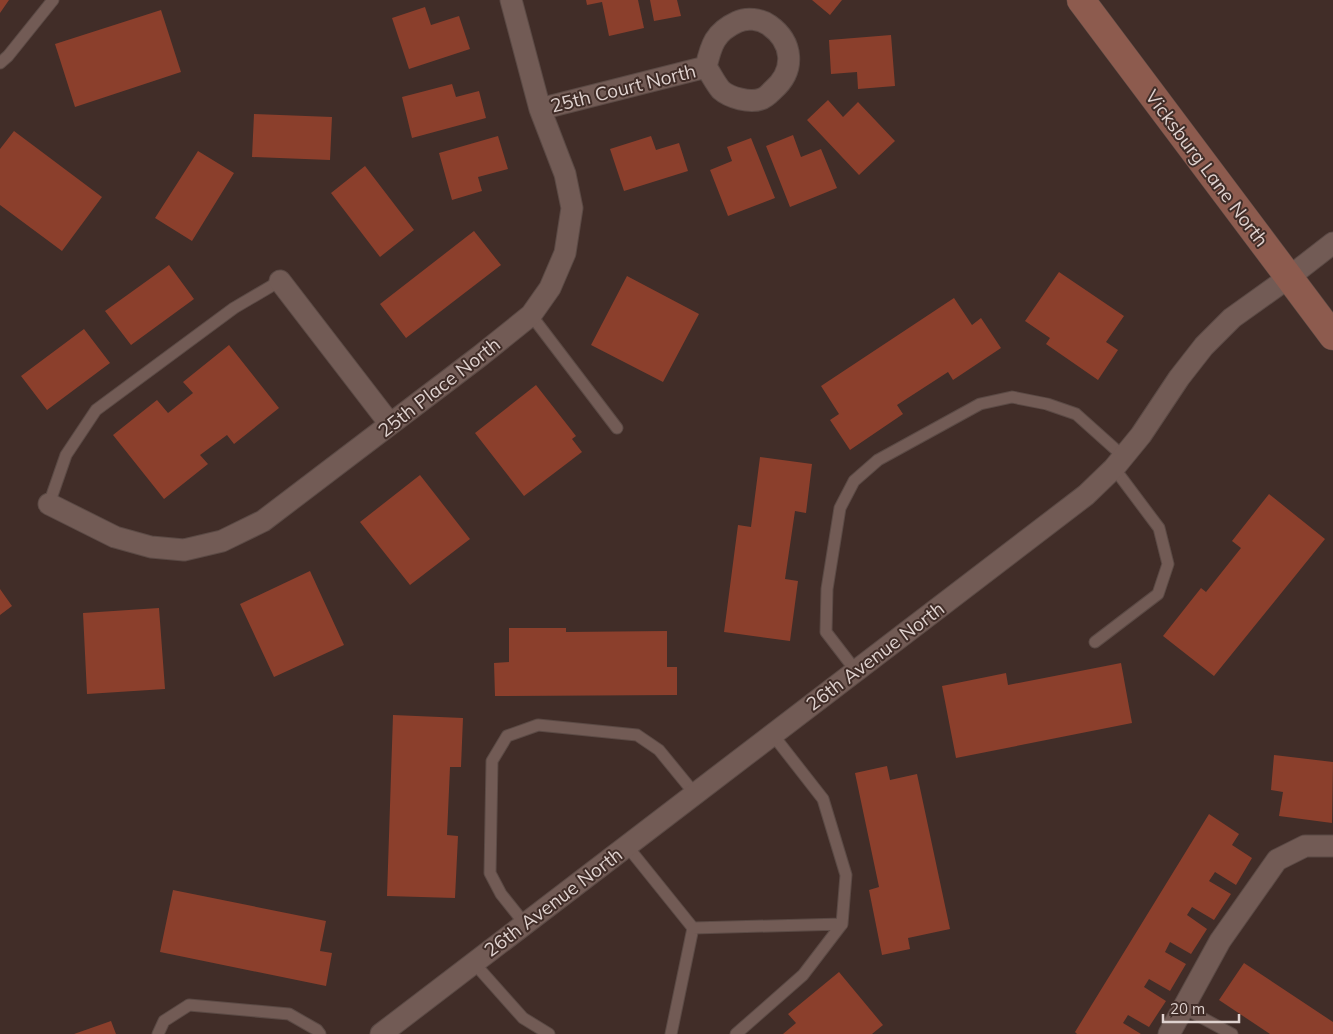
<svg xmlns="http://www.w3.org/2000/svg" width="1333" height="1034" font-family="Mulish,sans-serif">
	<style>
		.building { fill: #8b3f2c }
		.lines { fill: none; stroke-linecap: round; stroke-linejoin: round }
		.service-casing { stroke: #5b4a45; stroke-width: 13 }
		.minor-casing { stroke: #5b4a45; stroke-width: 23 }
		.secondary-casing { stroke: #5b4a45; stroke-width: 29 }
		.service { stroke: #725b55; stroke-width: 11 }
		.minor { stroke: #725b55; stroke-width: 21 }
		.secondary { stroke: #8d5b4e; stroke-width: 28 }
		.labels { text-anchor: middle; stroke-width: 4; stroke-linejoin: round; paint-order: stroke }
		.street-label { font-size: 19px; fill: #dfd2cf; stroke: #412d28 }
	</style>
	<rect width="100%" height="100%" fill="#412d28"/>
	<path class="building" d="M0,0h9l-9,13z
		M586,0h52l6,28 -35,8 -7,-34 -15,3z
		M650,0h27l4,16 -27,5z
		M812,0h30l-12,15z
		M425,7l6,18 28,-9 11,33 -61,20 -17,-51z
		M161,10l20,62 -106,35 -20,-63z
		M891,35l4,51 -37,3 -1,-17 -26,2 -2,-34z
		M452,84l4,13 23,-6 7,27 -74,20 -10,-41z
		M828,100l15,17 15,-15 37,39 -36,34 -52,-55z
		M254,114l78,3 -2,43 -78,-3z
		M14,131l88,66 -40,54 -62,-46v-56z
		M793,135l8,22 20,-8 16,39 -47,19 -24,-61z
		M498,136l10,33 -30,8 4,14 -30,9 -13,-47z
		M651,136l5,14 23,-7 9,28 -64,20 -14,-42z
		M751,138l24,60 -47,18 -18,-46 22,-9 -5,-14z
		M198,151l36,22 -42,68 -37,-23z
		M365,166l49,64 -34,27 -49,-64z
		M474,231l27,34 -95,73 -26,-34z
		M169,265l25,34 -63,46 -26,-34z
		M1059,272l65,44 -18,26 12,8 -20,30 -52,-36 4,-6 -25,-17z
		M627,276l72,38 -36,68 -72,-37z
		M954,298l18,27 9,-7 20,30 -48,32 -5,-8 -51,33 6,9 -53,36 -20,-30 9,-6 -18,-28z
		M84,329l26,34 -63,47 -26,-34z
		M229,345l50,63 -45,36 -7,-9 -27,20 8,9 -44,35 -51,-64 44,-35 11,13 25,-20 -10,-11z
		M536,385l40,51 -4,3 10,13 -58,44 -49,-63z
		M760,457l52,7 -6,49 -11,-2 -10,68 13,2 -8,60 -66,-9 14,-107 13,2z
		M420,475l50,64 -60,46 -50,-63z
		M1269,494l56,45 -111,137 -51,-40 38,-48 5,4 35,-44 -9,-7z
		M310,571l34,74 -70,32 -34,-73z
		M0,589l12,17 -12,9z
		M159,608l6,81 -78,5 -4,-81z
		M509,628h57v4l101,-1v36h10v28l-182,1 -1,-33 15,-1z
		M1121,663l11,60 -176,35 -14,-72 64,-13 2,12z
		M393,715l70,3 -2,49h-11l-3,68 11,1 -3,62 -68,-2z
		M1274,755l59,7 -1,61 -53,-7 4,-24 -12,-2z
		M887,766l3,14 27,-6 33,155 -42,9 2,11 -28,6 -13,-65 10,-3 -24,-114z
		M1209,814l30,20 -7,11 20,13 -16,27 -21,-13 -6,9 22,13 -17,26 -22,-13 -5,8 20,14 -16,25 -21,-12 -5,10 21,12 -16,27 -21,-12 -5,8 22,14 -17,26 -21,-12 -5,8 18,11h-64l-2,-2z
		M173,890l153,31 -6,30 12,2 -6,33 -166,-34z
		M1244,963l89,59v12h-63l-51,-34z
		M839,972l44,53 -11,9h-89l13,-11 -8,-9z
		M111,1021l5,13h-42z"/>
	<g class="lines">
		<defs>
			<path id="service" d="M0,63l8,-7 45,-56
				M531,315l86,113
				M49,504l17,-49 30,-45 138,-102 46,-27
				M1095,642l63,-48 10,-30 -9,-36 -45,-60
				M856,671l-30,-39 1,-43 13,-81 14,-27 24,-21 102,-56 32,-7 35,7 29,10 48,43
				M627,846l66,82 -22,106
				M525,924l-24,-30 -11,-21 2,-112 15,-25 31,-11 99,10 22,15 36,44
				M693,928l149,-4 4,-49 -23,-76 -50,-64
				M474,963l49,55 26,16
				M1184,1008l48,26
				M158,1034l6,-13 25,-16 100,9 28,16 3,4
				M736,1034l67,-59 39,-51"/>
			<path id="minor" d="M540,109l166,-42c5,-22 9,-35 31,-45 10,-5 23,-3 32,3 24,17 27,45 4,65 -3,3 -8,8 -12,9 -11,4 -31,-1 -40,-9 -6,-7 -10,-16 -15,-23
				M280,281l110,143
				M49,504l66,33 36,10 33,3 38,-9 41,-20 217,-165 51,-41 19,-27 15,-35 7,-45 -7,-34 -25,-65 -29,-109
				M381,1034l705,-539 28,-27 27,-33 38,-57 25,-32 28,-28 56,-40 45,-35
				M1169,1034l51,-93 57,-81 28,-14h28"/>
			<path id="secondary" d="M1081,0l252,336"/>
		</defs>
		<use href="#service" class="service-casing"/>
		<use href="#minor" class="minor-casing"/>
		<use href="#secondary" class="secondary-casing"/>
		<use href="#service" class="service"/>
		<use href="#minor" class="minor"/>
		<use href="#secondary" class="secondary"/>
	</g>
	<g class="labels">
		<g class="street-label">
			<text transform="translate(623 88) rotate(-14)" y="7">25th Court North</text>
			<text transform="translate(1207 168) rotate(53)" y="7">Vicksburg Lane North</text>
			<text transform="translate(439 387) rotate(-38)" y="7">25th Place North</text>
			<text transform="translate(875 656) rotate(-37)" y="7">26th Avenue North</text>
			<text transform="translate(553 902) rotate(-37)" y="7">26th Avenue North</text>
		</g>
	</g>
	<path d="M1163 1014v8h76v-8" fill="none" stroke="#dfd2cf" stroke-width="2.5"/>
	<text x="1170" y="1014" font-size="15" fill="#dfd2cf" stroke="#412d28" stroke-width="4" paint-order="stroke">20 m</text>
</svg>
